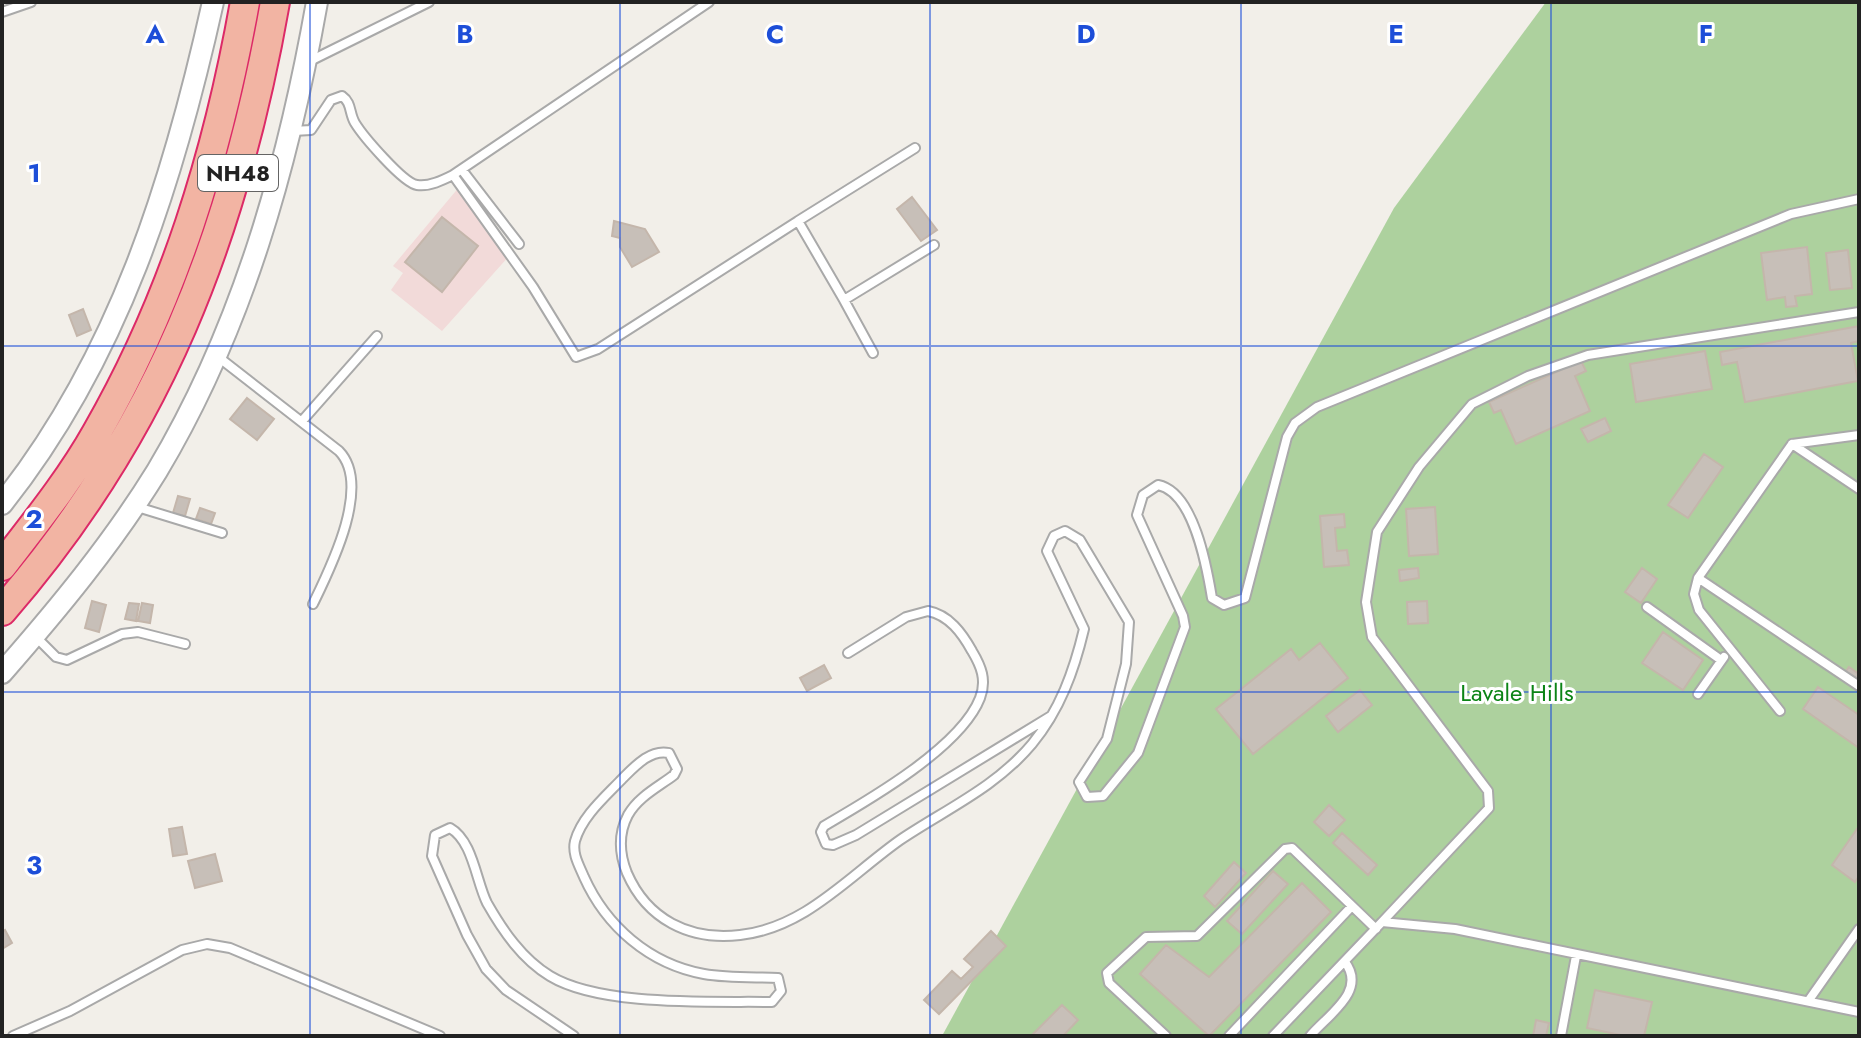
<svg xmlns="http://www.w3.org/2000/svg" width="1861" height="1038" font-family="Jost,sans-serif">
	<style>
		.commercial { fill: #f2dad9 }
		.forest { fill: #add19e }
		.building { fill: #c7bfb8; stroke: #c4b6ab; stroke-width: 2 }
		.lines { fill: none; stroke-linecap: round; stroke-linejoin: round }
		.service-casing { stroke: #a9a9a9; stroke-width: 12 }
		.tertiary-casing { stroke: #a9a9a9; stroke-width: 24 }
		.trunk-casing { stroke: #dc2a67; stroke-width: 32 }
		.service { stroke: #fff; stroke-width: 8 }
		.tertiary { stroke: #fff; stroke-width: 20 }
		.trunk { stroke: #f2b4a3; stroke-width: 28 }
		.grid { fill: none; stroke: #1d4ed8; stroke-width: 2; stroke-opacity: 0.55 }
		.labels { text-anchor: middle; stroke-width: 6; stroke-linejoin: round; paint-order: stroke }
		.shield { fill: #fff; stroke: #646464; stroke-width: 2 }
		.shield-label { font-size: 22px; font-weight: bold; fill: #222 }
		.park-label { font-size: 24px; fill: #0c8416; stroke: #fff }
		.grid-label { font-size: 26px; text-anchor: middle; font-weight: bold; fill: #1d4ed8; stroke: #fff; stroke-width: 6; stroke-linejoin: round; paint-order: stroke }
	</style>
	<rect width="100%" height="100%" fill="#f2efe9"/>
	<path class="commercial" d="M460,186l50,69 -68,76 -51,-41 12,-17 -10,-7z"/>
	<path class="forest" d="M1546,2h313v1034h-917l452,-828z"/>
	<path class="building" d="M912,197l25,33 -16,11 -24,-32z
		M442,217l36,29 -36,46 -37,-30z
		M614,221l31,8 14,23 -27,15 -12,-20v-9l-8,-2z
		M1807,247l5,47 -17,2 2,10 -11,1 -1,-10 -18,3 -6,-47z
		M1848,250l4,38 -22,2 -4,-37z
		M83,309l8,21 -14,6 -8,-21z
		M1859,326v15l-8,2 7,38 -113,21 -8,-40 -15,3 -2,-13z
		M1705,351l7,38 -76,13 -6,-38z
		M1581,361l5,10 -11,5 15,35 -74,33 -15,-34 -7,3 -5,-11z
		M247,398l27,21 -17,21 -27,-21z
		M1605,418l6,13 -23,11 -7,-13z
		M1704,454l19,13 -35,51 -20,-13z
		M178,496l12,3 -5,17 -12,-3z
		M1435,507l3,47 -29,2 -3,-47z
		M200,508l15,5 -4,11 -15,-5z
		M1344,514l1,13 -10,1 2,23 10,-1 2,15 -25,2 -4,-51z
		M1418,568l1,10 -19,3 -1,-11z
		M1642,568l15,11 -16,24 -16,-11z
		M92,601l14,4 -7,27 -14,-4z
		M1427,601l1,22 -20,1 -1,-22z
		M129,603l10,1 -3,17 -11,-2z
		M142,603l11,2 -3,18 -12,-2z
		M1663,632l40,28 -20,30 -41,-27z
		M1320,643l28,35 -95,76 -37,-45 75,-60 8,11z
		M824,665l7,13 -24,13 -7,-13z
		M1849,667l10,7v10l-15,-10z
		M1818,687l41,28v33l-56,-39z
		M1360,690l12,15 -34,27 -12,-16z
		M1329,805l16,15 -16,16 -15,-14z
		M1859,826v50l-4,6 -23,-17z
		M182,827l5,27 -14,2 -4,-27z
		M1342,833l35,32 -9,10 -35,-32z
		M215,854l7,27 -27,7 -7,-27z
		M1234,862l12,11 -31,34 -11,-11z
		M1273,871l15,13 -46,50 -15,-13z
		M1302,883l29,29 -122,124 -69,-62 26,-29 43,32z
		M5,930l7,13 -10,6v-17z
		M991,931l15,15 -67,68 -15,-14 28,-29 9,8 12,-12 -9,-8z
		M1595,990l57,12 -8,34h-19l-38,-8z
		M1062,1005l16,15 -15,16h-32z
		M1536,1020l13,3 -3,13h-13z"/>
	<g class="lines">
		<defs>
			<path id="service" d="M2,12l29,-10
				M310,61l119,-59
				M293,131l18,-1 20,-30 11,-4c10,7 7,17 13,27 8,13 48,60 62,62 12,2 26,-5 36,-10l80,112 43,70 22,-8 200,-128 46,79 90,-55
				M462,170l57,74
				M453,175l256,-173
				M798,221l117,-73
				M844,300l29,53
				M217,356l122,95c33,34 -8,116 -26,153
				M302,421l75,-85
				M1792,444l67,-9
				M1859,489l-67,-45 -94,134 161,108
				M134,506l88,27
				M1698,578l-4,16 5,16 81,101
				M1647,607l74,53
				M35,636l21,21 11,3 55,-26 16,-2 47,12
				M848,653l58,-36 22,-6c21,4 34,22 44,40 9,15 15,29 8,47 -19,49 -111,102 -156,128l-3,6 5,12 7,1 23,-10 195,-119
				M1698,694l26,-37
				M1382,922l107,-114 -1,-17 -116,-154 -6,-35 11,-70 42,-65 53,-63 56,-28 60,-21 271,-43
				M1809,1000l50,-71
				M13,1036l57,-25 112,-61 25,-6 23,4 210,88
				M574,1036l-68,-46 -20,-21 -19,-34 -35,-79 3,-21 15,-7c23,13 26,53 37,75 16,28 35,56 63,73 51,31 163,25 222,26l9,-11 -3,-13c-25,-1 -51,0 -74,-4 -55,-10 -98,-48 -120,-97 -5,-12 -12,-23 -9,-36 7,-25 31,-45 48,-63 13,-13 28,-29 46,-25l8,16 -3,6c-16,12 -36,22 -46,40 -10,19 -9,38 -1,58 20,46 62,68 113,62 65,-7 109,-59 160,-95 46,-31 95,-52 132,-96 28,-34 42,-73 52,-115l-37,-78 7,-15 11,-5 15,9 49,82 -3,42 -19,75 -28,43 8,15 16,-1 35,-43 47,-126 -2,-11 -46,-101 6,-20 15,-10c36,7 49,83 54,113l12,7 21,-7 42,-161 8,-14 22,-16 474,-193 68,-15
				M1166,1036l-57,-53 -2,-10 39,-36 51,-1 88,-87 7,-1 84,81
				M1229,1036l123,-130
				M1273,1036l109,-114 73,7 404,83
				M1310,1036c19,-22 57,-45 35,-74
				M1561,1036l15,-80"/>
			<path id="tertiary" d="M2,504c117,-147 171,-322 211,-502
				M2,673c56,-64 110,-129 155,-202 86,-144 131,-306 160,-469"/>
			<path id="trunk" d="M2,566c33,-43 68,-86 95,-134 77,-134 121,-278 148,-430
				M2,611c157,-180 232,-376 273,-609"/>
		</defs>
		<use href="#service" class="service-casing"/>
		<use href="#tertiary" class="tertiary-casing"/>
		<use href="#trunk" class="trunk-casing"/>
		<use href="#service" class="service"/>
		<use href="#tertiary" class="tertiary"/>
		<use href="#trunk" class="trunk"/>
	</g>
	<path class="grid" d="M310,2v1034M620,2v1034M930,2v1034M1241,2v1034M1551,2v1034M2,346h1857M2,692h1857"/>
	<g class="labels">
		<rect class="shield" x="198" y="155" width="80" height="36" rx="6"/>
		<g class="shield-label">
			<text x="238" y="181">NH48</text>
		</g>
		<g class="park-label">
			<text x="1517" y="701">Lavale Hills</text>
		</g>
	</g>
	<g class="grid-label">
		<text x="155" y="43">A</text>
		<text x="465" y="43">B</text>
		<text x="775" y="43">C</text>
		<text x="1086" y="43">D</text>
		<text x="1396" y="43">E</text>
		<text x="1706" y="43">F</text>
		<text x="34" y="182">1</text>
		<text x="34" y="528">2</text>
		<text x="34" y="874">3</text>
	</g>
	<rect width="1861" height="1038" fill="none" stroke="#222222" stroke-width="8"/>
</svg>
